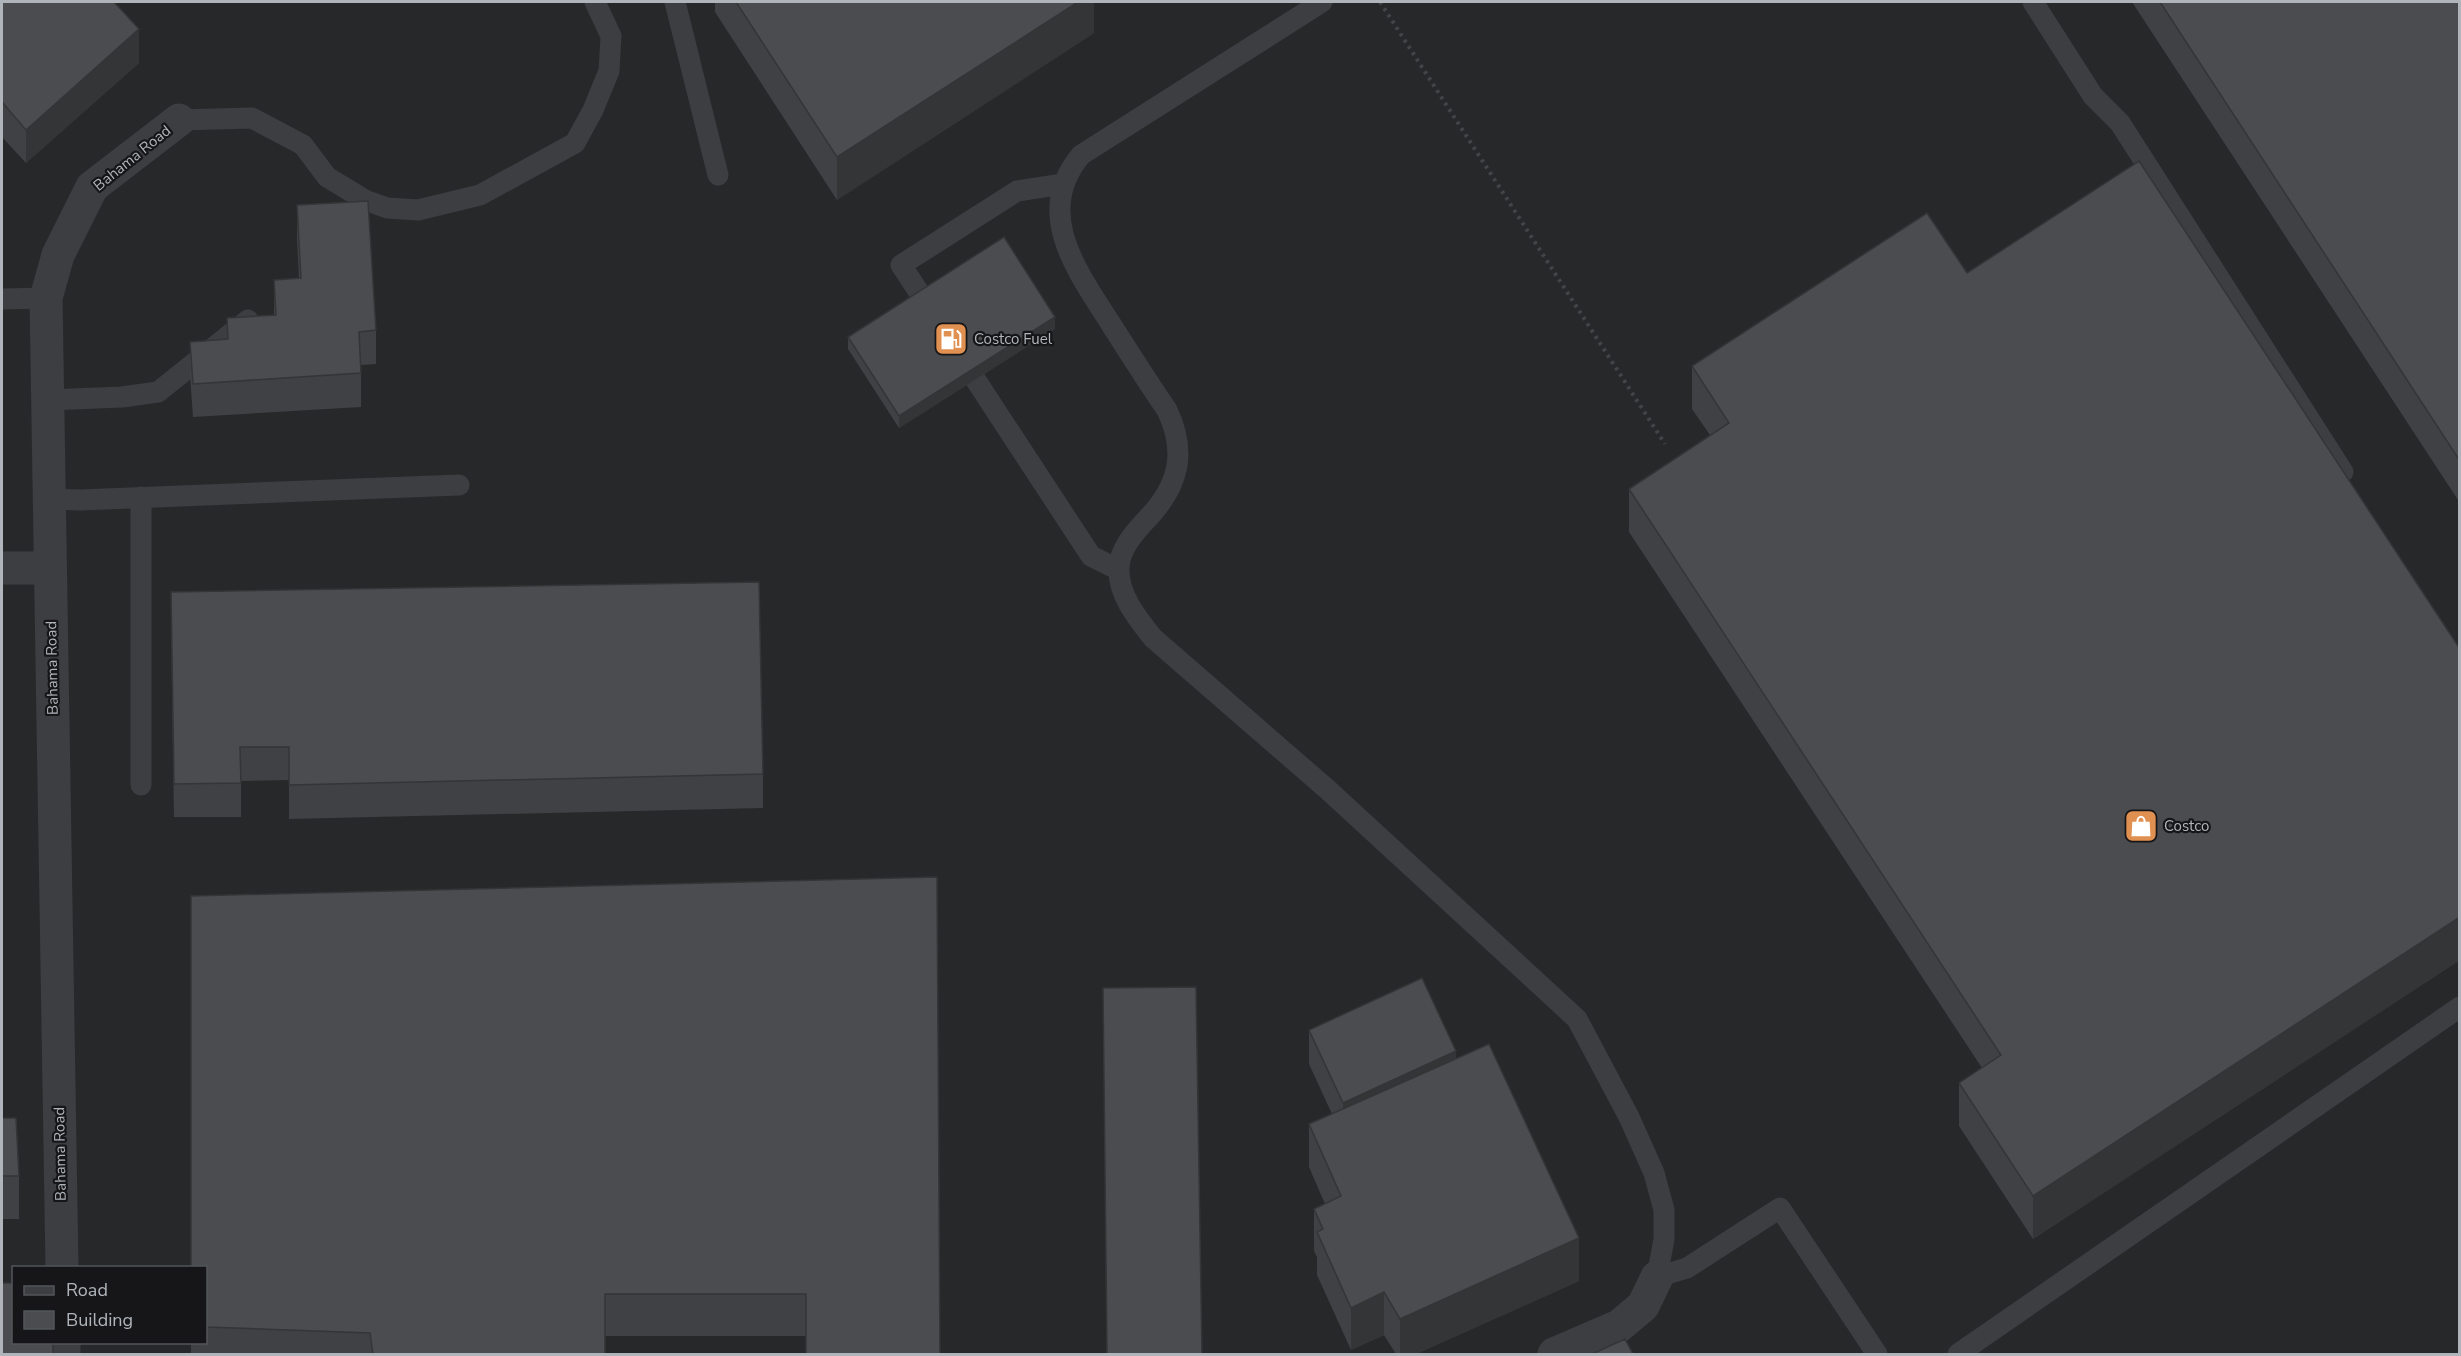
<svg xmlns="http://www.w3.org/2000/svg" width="2461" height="1356" font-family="'Nunito Sans',sans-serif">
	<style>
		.built { fill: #27282a; fill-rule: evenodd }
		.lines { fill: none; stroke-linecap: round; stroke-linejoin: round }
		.path { stroke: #424548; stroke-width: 4; stroke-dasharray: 3 4.5; stroke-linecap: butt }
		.service { stroke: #3c3e42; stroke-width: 21 }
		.minor { stroke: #3c3e42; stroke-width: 33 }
		.wall { fill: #404144 }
		.shaded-wall { fill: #343537 }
		.building { fill: #4a4c4f; stroke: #343537; stroke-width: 1.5 }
		.labels { text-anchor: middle; stroke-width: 4.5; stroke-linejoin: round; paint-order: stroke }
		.street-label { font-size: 15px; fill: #afb5bb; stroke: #161618 }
		.poi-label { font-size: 15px; fill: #afb5bb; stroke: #161618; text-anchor: start }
	</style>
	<rect width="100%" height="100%" fill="#1b1b1d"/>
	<path class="built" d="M2,2h2457v1352h-2457zM14,1268h192v74h-192z"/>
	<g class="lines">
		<path class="path" d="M1380,2l285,442"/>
		<path class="service" d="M675,2l43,173
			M1322,2l-241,153c-48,57 -4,116 28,166 19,30 38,60 58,89 20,42 12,75 -19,108 -13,14 -29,31 -29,51 -1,26 19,50 34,69l174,151 250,230 52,98 25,56 10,37v29l-7,38 30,-9 93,-60 97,146
			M2033,2l60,94 27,27 223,349
			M179,120l73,-2 51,27 24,32 38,23 22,8 31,2 62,-15 95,-52 18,-33 16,-39 2,-35 -16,-34
			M2,299l44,-1
			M934,315l-33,-50 116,-74 46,-7
			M960,356l131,200 28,14
			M48,400l74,-3 36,-5 90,-72
			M141,497v288
			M49,499l31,1 379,-15
			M1958,1354l502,-347"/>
		<path class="minor" d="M2,568h48
			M62,1268l-16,-970 12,-43 34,-68 87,-67
			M64,1342v12
			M1554,1354l65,-28 24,-20 14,-29"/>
	</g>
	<path class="wall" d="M2,2l137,61 -113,100 -24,-26v12z
		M715,2h379v31l-257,167 -122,-188z
		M2132,2h328v501z
		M297,205l79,125v34l-15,1v42l-168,10 -3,-42v-33l37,-3v-21l47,-3v-35l25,-2 -2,-39z
		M1967,273l493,376v311l-427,279 -74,-113v-43l23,-15 -353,-536v-43l81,-54 -18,-26v-43z
		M1055,329l-156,99 -51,-79v-12z
		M171,625l592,149v34l-474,11v-39l-48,1v36h-67z
		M937,877l-131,459h-201v18h-414v-12h15v-74z
		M1309,1030l147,28 123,223 -163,73h-20l-12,-19 -33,15 -34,-75v-18l-3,-6v-42l11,-5 -16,-37v-43l23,-10 -23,-50z
		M2,1118l17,58v43h-17z"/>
	<path class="shaded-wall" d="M1078,2h16v31l-257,167v-43z
		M139,29v34l-113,100v-33z
		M1055,317v12l-156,99v-12z
		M2460,917v43l-427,279v-43z
		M1456,1051v33l-113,52v-33z
		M1579,1238v43l-163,73h-16v-35z
		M1384,1292v43l-33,15v-42z"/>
	<path class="building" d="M2,2h112l25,27 -113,101 -24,-28z
		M736,2h342l-241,155z
		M2160,2h300v459z
		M2139,161l321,488v268l-427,279 -74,-113 42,-28 -372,-566 100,-66 -37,-57 235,-153 40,60z
		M368,201l8,129 -17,2 2,41 -168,11 -3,-42 38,-3 -1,-21 49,-3 -2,-35 27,-2 -4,-73z
		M1004,237l51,80 -156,99 -51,-79z
		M759,582l4,192 -474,11v-38h-49l1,36 -67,1 -3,-192z
		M937,877l3,477h-134v-60h-201v60h-232l-3,-21 -164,-6v-59h-15v-372z
		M1422,978l34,73 -113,52 -34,-73z
		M1196,987l6,367h-95l-4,-366z
		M1489,1044l90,194 -179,81 -16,-27 -33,16 -34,-76 6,-3 -9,-20 27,-13 -32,-72z
		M2,1118h14l3,58h-17z
		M2,1283h12v59h39v12h-51z
		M1625,1339l8,15h-41z"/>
	<defs>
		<symbol id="fuel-square" viewBox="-11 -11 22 22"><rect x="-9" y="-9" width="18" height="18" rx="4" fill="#e09050" stroke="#161618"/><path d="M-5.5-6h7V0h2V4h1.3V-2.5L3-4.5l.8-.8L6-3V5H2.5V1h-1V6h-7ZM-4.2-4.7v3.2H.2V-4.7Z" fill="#fff"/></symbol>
		<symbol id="shop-square" viewBox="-11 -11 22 22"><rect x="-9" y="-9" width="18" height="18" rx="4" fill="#e09050" stroke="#161618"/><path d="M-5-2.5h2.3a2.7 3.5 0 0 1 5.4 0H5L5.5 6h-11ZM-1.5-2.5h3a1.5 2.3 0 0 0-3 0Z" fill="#fff"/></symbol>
	</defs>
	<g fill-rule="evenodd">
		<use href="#fuel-square" x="932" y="320" width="38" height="38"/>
		<use href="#shop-square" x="2122" y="807" width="38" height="38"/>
	</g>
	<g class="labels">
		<g class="street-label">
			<text transform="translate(132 158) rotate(-39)" y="5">Bahama Road</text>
			<text transform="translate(52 668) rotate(-91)" y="5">Bahama Road</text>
			<text transform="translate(60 1154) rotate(-91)" y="5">Bahama Road</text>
		</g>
		<g class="poi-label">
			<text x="974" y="344">Costco Fuel</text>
			<text x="2164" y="831">Costco</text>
		</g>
	</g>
	<rect width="2461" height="1356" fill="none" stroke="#afb5bb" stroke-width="6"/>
	<rect x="12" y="1266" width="195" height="78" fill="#161618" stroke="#535659" stroke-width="1.5"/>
	<rect x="24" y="1286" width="30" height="9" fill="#3c3e42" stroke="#535659" stroke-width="1.5"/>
	<text x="66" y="1296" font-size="18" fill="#afb5bb">Road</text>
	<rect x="24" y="1311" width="30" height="18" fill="#4a4c4f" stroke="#535659" stroke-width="1.5"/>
	<text x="66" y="1326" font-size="18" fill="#afb5bb">Building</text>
</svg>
